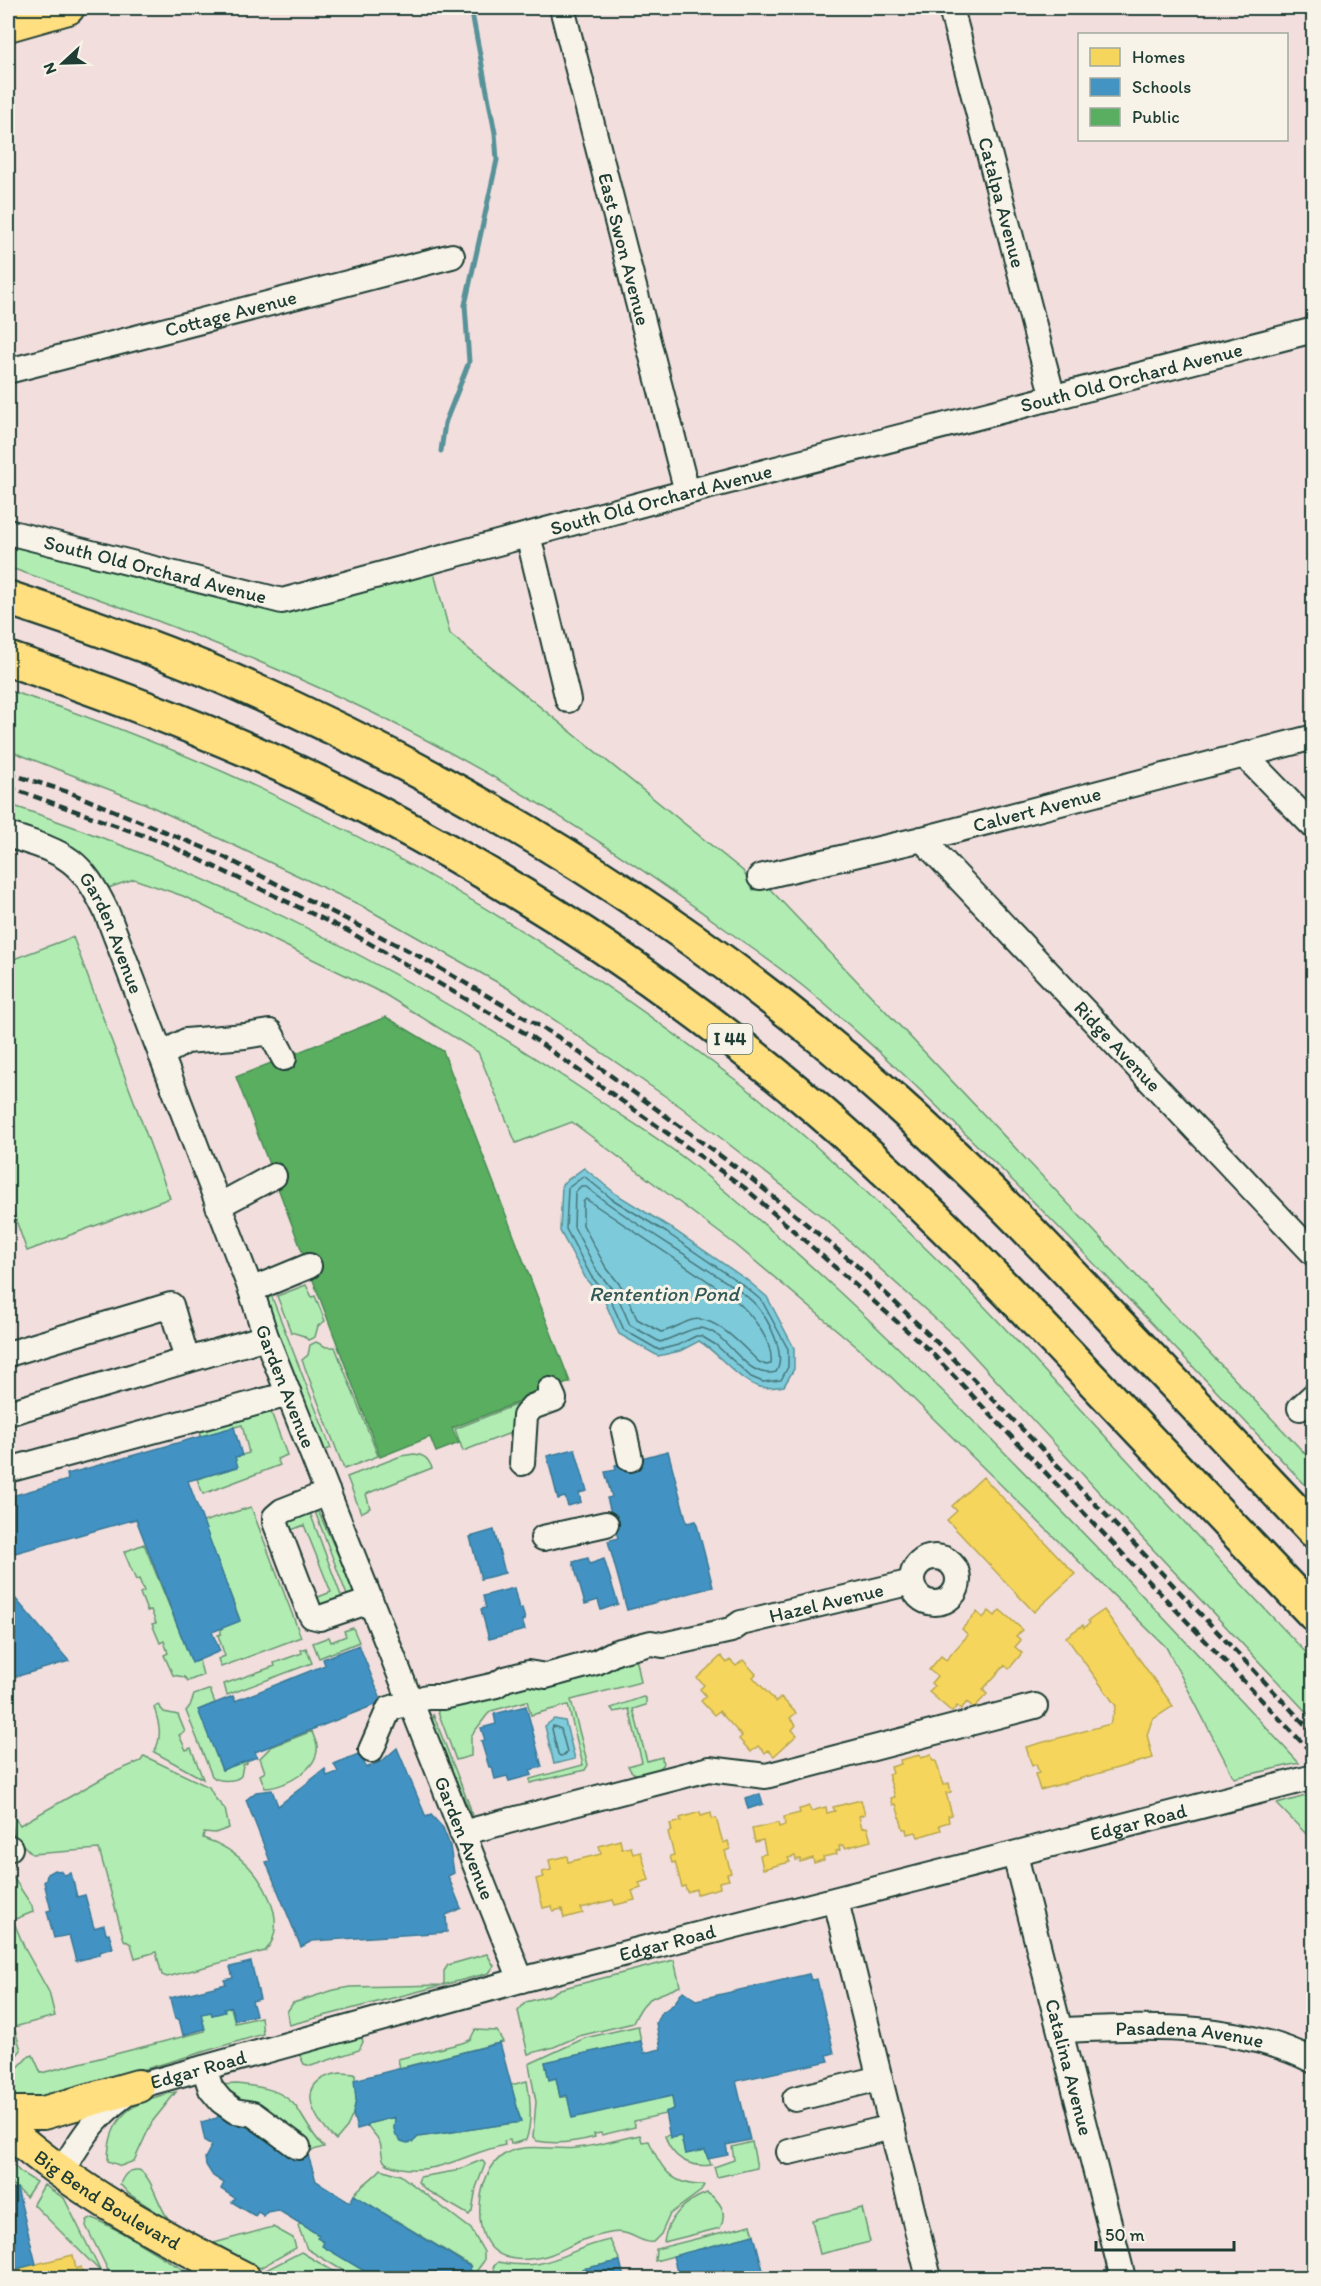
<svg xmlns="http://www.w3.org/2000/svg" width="1321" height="2286" font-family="Itim,sans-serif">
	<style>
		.green { fill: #b1edb2; stroke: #689573; stroke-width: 1.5 }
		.water { fill: #7dcadb; stroke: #579298; stroke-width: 1.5 }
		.homes { fill: #f6d55c; stroke: #b6a750; stroke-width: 1.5 }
		.schools { fill: #4393c3; stroke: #387998; stroke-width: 1.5 }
		.public { fill: #5aae61; stroke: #488c54; stroke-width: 1.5 }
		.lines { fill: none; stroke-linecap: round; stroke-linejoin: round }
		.shore { stroke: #457577; stroke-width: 1.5 }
		.stream { stroke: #579298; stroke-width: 5 }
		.minor-casing { stroke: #1f3d34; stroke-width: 28 }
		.major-casing { stroke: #1f3d34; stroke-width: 36 }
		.highway-casing { stroke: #1f3d34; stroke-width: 38 }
		.minor { stroke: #f7f3e8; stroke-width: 24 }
		.major { stroke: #ffdf80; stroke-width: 32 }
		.highway { stroke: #ffdf80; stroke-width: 33 }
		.rail { stroke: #1f3d34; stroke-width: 4.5; stroke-dasharray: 9 4.5; stroke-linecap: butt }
		.labels { text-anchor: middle; stroke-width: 6; stroke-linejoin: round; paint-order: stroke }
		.shield { fill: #f7f3e8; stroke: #60746a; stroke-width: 1.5 }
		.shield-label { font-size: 18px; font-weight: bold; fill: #1f3d34 }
		.street-label { font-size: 20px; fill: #1f3d34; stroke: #f7f3e8 }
		.water-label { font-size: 21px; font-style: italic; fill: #325955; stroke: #f7f3e8 }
	</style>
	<rect width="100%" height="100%" fill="#f2dedd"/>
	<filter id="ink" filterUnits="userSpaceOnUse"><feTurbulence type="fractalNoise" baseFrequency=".0167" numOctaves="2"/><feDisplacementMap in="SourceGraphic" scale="12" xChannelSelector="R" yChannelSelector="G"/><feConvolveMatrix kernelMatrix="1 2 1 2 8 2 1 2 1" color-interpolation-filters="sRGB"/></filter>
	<g filter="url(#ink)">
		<path class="green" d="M8,539l270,71 155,-41 17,65 293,237 10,19 15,-3 545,575v31c-105,-110 -209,-222 -317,-329 -62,-61 -124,-122 -192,-177 -25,-20 -52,-39 -79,-58 -111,-82 -229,-156 -354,-217 -118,-57 -240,-103 -363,-145z
			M8,690c266,85 512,223 733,394 78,61 151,131 221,200 30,29 57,60 86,91 89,94 175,191 265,285v59l-216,-229 -136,-148 -137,-124 -143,-111 -170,-117 -151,-85 -216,-102 -136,-53z
			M8,804c204,68 399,167 577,287 36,25 75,47 108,74 96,77 185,162 273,249 114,113 223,231 333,349l-65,15 -68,-131 -284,-279 -146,-123 -164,-123 -56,21 -38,-91 -94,-58 -201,-98 -49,-17 -26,9c-30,-44 -52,-49 -100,-65z
			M73,937l97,261 -143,53 -19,-53v-237z
			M306,1285l6,12 3,-1 10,25 -7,5 -3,11 -7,3 -4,-4 -13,-4 -14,-36z
			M271,1295l60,153 -7,3 -57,-147 1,-5z
			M316,1342l10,5h9l43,109 -34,13 -42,-109 6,-5 2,-10z
			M535,1397l-19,34 -53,20 -8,-22z
			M271,1412l16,43 -10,4 3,6 -77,29 -6,-15 40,-12 -2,-10 14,-4 -7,-28 -41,11 -1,-4z
			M414,1454c10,1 14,4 18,14l-66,26 4,14 -9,5 -14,-36 54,-21z
			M251,1507l50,130 -80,30 -3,-8 7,-3 -7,-21 3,-1v-6l19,-8 -37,-98z
			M314,1509l5,4 34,75 1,4 -6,6z
			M309,1510l34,91 -19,5 -5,-2 -3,-6 15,-6 -27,-67 -15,6c-2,-14 9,-17 20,-21z
			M144,1544l48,118 7,-2 4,15 -15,6 -4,-4 -11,-2 -9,-20 4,-2 -4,-12 -4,2 -8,-19 4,-1 -5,-13 -4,1 -7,-18 4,-2 -5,-12 -3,1 -12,-28z
			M353,1628l6,14 -40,16 -6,-15 16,-6 2,5 15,-6 -2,-5z
			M306,1648l6,15 -85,32 -3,-11 51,-18 -1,-3 28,-10 -1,-3z
			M632,1659l5,3 4,20 -70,18 17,65 -3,5 -55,13v-4l53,-14 -15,-60 -37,10 -4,-14 -36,10 -4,4 -16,21v20l-15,4 -19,-51z
			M208,1690h2l5,13 -16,7 23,60 25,-10v3l-4,2 -2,11c-6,6 -23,6 -29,0l-26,-65 4,-5 4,-11z
			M643,1697l3,1v7l-13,4 14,52 15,-4 1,8c-8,11 -29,16 -35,1l14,-4 -13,-53 -15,3 -3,-4z
			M158,1705l6,7 14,3 7,17 -6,3 7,15 5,-2 12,31 -49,-27c9,-15 5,-29 0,-45z
			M433,1714l37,93 2,9 -40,-89z
			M312,1731c1,5 4,10 5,14 3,24 -33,43 -52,43l-5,-13 5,-3 -5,-14 11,-11z
			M144,1756l65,31 6,11 10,11 4,19 -14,5 -11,-1 -1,6c35,11 62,39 71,74 3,15 2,28 -9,39l-98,26 -5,-2 -6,-23 -21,6 -4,-14 -7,-4 -25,-91 -67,5 -18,-18 -3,-19 2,-1 7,9 90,-51 31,-13z
			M1313,1794h1l-1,47 -36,-37z
			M8,1872l3,2 21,32 1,6 -20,8 12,29 24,43 6,24 -41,11 7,23 -13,16z
			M487,1954l7,12 -5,7 -200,52 -2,-13 6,-9 41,-13 16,-3 94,-2v-14l4,-6z
			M674,1960l6,26c-26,13 -33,6 -47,37l-54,13 -25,11 -26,7 -10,-43 8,-9 22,-6 12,-7z
			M231,2007l4,16 26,-6 2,17 -225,67 -25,-2 -5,-3v-18l20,-21 5,-2 8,18 164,-42 -4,-17 10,-2 1,3 12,-3v-3z
			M638,2026l3,15 -96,21 4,17 7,-1 4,19 112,-1 2,13 -9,3v2l-31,7 1,6 -33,8 -1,-2 -7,1 1,3c-19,5 -39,8 -58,4l-4,-4 3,-35 -7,-38 56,-26z
			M475,2030l22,1 6,11 -103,26 -2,-9 64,-16 8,-3z
			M361,2035l2,7 -4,8 -48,16 -7,-2 -5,-10z
			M341,2073l14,1 1,26 -3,14 -6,13 -11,13c-25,-23 -43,-60 5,-67z
			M527,2081c4,18 5,42 -1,59l-15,4 -1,-4 -6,1 1,4c-37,7 -65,30 -104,23 -5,-1 -14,-2 -17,-7 -3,-5 -2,-13 -4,-18 -3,-8 -10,-12 -13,-19l28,-7c1,5 -2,9 0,14 3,13 15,14 23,6l103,-15 -10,-37z
			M237,2084c22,3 45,4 60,24 9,14 15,27 27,39l-17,5 -90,-67z
			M176,2092l-24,30 -18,39 -13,5 -13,-5c0,-46 26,-61 68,-69z
			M640,2135l2,7 7,-1c11,26 22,45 55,44l-3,6 -31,23 -9,20 -8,8c-14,2 -21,-13 -43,-9 -10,2 -21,4 -30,8 -12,5 -22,12 -34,15 -42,11 -69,-5 -66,-51 1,-18 9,-42 25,-51 20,-12 50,-3 72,-6 21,-2 42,-9 63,-13z
			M670,2135l1,3 10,-2 4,18 20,-4 6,15c-22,3 -40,-8 -46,-29z
			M752,2142l5,26 -40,9 -3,-10 20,-7 -2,-13z
			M8,2159l12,13 16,10 -10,15 -9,-9 -3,1 -3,-10 -3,1z
			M482,2160l3,4 -9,24 -4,23 -3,4 -43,-25 -8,-8 2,-5 35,-6z
			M381,2169l19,6 71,54 13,23v9l-9,12 -6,-3 2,-4 -117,-71c4,-8 19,-16 27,-26z
			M139,2170c14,7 18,36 31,51l-41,-27 -9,-10c4,-9 8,-15 19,-14z
			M44,2185l20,13 37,74 -68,-68z
			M707,2193c14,8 21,20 13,35l-56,14c3,-24 21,-41 43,-49z
			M862,2208l8,34 -50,12 -8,-34z
			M93,2218l28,14 76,46h-85l-26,-52 1,-5z
			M300,2223l19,12 -1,3 6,4 -1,4 53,32h-21l-48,-29 -9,-23z
			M751,2225l3,10 -99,26 1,-12z
			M273,2227l20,11 3,10 -36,20 -46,-25z
			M610,2240l10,21 -38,8 1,5 -18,4h-66l-6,-11 5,-5c53,11 66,-13 112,-22z
			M301,2252l44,26h-61l-18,-8z"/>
		<path class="water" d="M584,1168l32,26 55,34 76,52 20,17 27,51v21l-10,17c-7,1 -17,3 -24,1 -22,-6 -41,-34 -61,-46l-19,10 -22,5 -39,-22 -14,-32 -19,-23 -26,-48 2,-47z
			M554,1719l11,2 10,38 -21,5 -9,-38z"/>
		<path class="homes" d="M983,1477l92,97 -41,38 -87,-92 10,-9 -5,-5z
			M1000,1610l23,20 -7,6 5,4 -6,7 7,6 -13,16 -4,-4 -20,22 -2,3 4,4 -13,14 -7,-6 -6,7 -4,-3 -5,6 -23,-20 5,-6 -3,-3 6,-7 -8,-6 12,-14 5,4 22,-25 -6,-6 15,-17 6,6 6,-7 6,5z
			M1104,1610l69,96 -21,14 -5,15 6,23 -113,32 -5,-16 4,-1 -3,-9 -4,2 -6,-19 84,-23 6,-18 -50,-69 17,-12 1,3 6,-5 -2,-2z
			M721,1656l6,7 3,-3 6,6 7,-6 13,14 -3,3 23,25 5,-5 15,16 -6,5 6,7 -4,5 5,5 -23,21 -6,-6 -3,3 -7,-7 -7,6 -12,-13 3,-3 -23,-25 -5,4 -13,-14 5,-5 -6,-7 4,-4 -7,-7z
			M920,1755l1,3 10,-3 2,6h3l7,24 6,-2 2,9 -5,1 6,22 -4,1 1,6 -10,3 2,5 -23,7 -2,-5 -9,2 -1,-5h-3l-7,-25 -3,1 -2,-7 4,-1 -7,-23 5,-1 -2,-6 10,-3 -1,-4z
			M861,1800l4,14 -6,2 3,12 5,-1 4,14 -26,7 -1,-3 -5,1 1,4 -4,1 1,3 -14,3 1,3 -4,1 -6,2 -1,-5 -13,4v-3l-4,1 -1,-4 -7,2 2,4 -27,7 -3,-14 6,-1 -3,-14 -8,2 -3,-13 26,-6 1,4 6,-2 -1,-8 16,-4 -1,-4 5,-1 5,-2 2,5 15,-4 1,6 8,-2 -2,-4z
			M700,1812l1,4 10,-3 1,6 4,-1 7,25 5,-2 2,8 -5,2 6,22 -4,1 2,6 -10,2 1,6 -23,6 -1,-5 -9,3 -2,-6 -3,1 -7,-25 -3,1 -2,-7 4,-1 -6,-23 4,-1 -2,-7 11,-3 -1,-3z
			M620,1840l2,9 9,-2 2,7 8,-2 8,28 -10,3 2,5 -9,3 3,9 -20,5 -2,-5 -32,8 2,5 -19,5 -2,-9 -9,2 -1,-5 -9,2 -7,-29 8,-2 -2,-5 9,-2 -2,-10 18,-4 1,6 33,-8 -2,-8z
			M73,2255l3,14 5,-2 3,11h-76v-7z"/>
		<path class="schools" d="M234,1427l8,29 -7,1 3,10 -50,14 52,140 -28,11 8,19 -28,12 -56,-144 -128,36v-58l60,-17 -1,-6z
			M575,1449l12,42 -8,2 2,9 -13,4 -3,-9 -7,2 -11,-43z
			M668,1451l19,72 9,-2 17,66 -86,23 -19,-69 10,-3 -11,-40 5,-1 -7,-25 11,-2 -1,-5z
			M494,1530l11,43 -24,6 -11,-42z
			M588,1558l2,6 14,-5 14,45 -17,6 -3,-10 -13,4 -12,-42z
			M514,1588l5,21 3,-1 3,12h-3l3,10 -36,9 -8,-30 5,-1 -3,-12z
			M8,1590l61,71 -61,18z
			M359,1645l23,57 -127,50 2,5 -35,13 -24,-60 35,-14 2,5 90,-36 -2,-6z
			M526,1706l16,61 -12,3 2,5 -23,6 -2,-5 -12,3 -3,-12h-3l-8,-26 4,-1 -4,-12 15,-4 -2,-10z
			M397,1748l29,69 5,-2 12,13 7,18 4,27 -6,3 13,32 -15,7 1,17 -135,9 -11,6 -35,-85 4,-1 -24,-61 10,-8 16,-2 6,16 47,-37 2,7 11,-4 -4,-8 27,-11 5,15 16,-7z
			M760,1794l3,10 -15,5 -3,-11z
			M54,1870l6,1 4,4 7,-2 6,24 8,-2 9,33 10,-3 2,9 3,-1 4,15 -14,4v3l-23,6 -7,-26 -15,3 -7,-27 4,-1 -7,-28 2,-2 1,-6z
			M251,1962l9,37 -8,2 4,14 -21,5 -4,-13 -7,2 1,3 -13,3 -1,-3 -10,2 4,15 -22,6 -4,-16h-4l-5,-21 56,-14 -2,-4 9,-2 -3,-11z
			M809,1974l2,6 6,-1 17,74 -7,2 2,6 -93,20 14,59 -24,5 2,10 -20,4 -3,-9 -20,4 -4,-18 -11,2 -5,-26 9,-3 -2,-13 -100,22 -5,-23 -7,2 -4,-19 -7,2 -4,-18 96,-21 3,12 17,-4 -5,-26 4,-9 14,-10 9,-13 13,9z
			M500,2043l21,79 -103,15 -5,5 -6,1 -6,-2 -5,-6 -2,-6 1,-12 -28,7 1,2 -11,3 -4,-15 3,-14 -2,-20z
			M220,2111l74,44 13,-3 9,29 34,21 4,-7 117,72 -2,3 6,3 -1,3 3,2h-101l-54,-32 2,-4 -7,-4 2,-3 -41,-25 -11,2 -3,4 -6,-4 -3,4 -23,-14 3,-4 -14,-9 3,-6 -11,-7 -7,-11 -1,-7 7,-13 -7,-4 -4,-19 16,-4z
			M17,2188l19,76 -28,7v-81z
			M754,2235l11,43h-86l-6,-22z
			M620,2261l4,17h-59l18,-4 -1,-5z"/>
		<path class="public" d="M386,1017l57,34 127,331 -118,46 7,15 -23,9 -6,-15 -50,20 -144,-380z"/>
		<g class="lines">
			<path class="shore" d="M584,1176l28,23 55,34 76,52 19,16 26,48v18l-7,13 -18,2 -12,-5 -35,-32 -15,-9h-5l-18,9 -19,5 -35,-20 -14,-31 -19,-23 -25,-47 2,-41z
				M581,1186h4c39,32 84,57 126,86 15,10 33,20 45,33 13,15 31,50 20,67 -32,9 -48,-43 -77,-44 -8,0 -28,11 -39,14l-30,-17 -13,-30 -20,-24 -23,-44 1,-35z
				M586,1199l147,99c17,14 41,43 38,66l-5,1 -7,-3c-15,-14 -44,-48 -67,-42 -11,3 -19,10 -31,12l-24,-13 -13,-29 -19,-24 -22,-41v-23z
				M553,1726l8,3 6,23 -2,3 -5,1 -2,-2 -6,-25z"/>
			<path class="stream" d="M441,451l4,-28 24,-61 -4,-57 32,-145 -2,-27 -24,-125"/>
			<defs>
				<g id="minor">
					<path id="s1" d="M562,8l125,484"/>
					<path id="s2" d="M951,8l102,390"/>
					<path id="s3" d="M8,371l444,-115"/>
					<path id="s4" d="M8,532l274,69 405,-109 627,-162"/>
					<path d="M528,535l40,165"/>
					<path d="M1244,755l70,72"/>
					<path id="s5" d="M8,835c56,18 72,21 99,78l144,377 15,47 255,643"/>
					<path id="s6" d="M922,839l392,415"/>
					<path id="s7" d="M760,877l162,-38 392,-102"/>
					<path d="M161,1055l25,-14 59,-5 25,-4 14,26"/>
					<path d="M218,1206l56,-30"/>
					<path d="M251,1290l58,-24"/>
					<path d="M8,1354l163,-49 16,55"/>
					<path d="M1300,1408l14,-13"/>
					<path d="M8,1413l258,-76"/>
					<path d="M624,1431l6,28"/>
					<path d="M522,1463l3,-47 7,-9 22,-8 -4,-9"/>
					<path d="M8,1470l281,-76"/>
					<path d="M328,1493l-46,18 -7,6v5l34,89 3,5 8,2 50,-17"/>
					<path d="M543,1538l63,-14"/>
					<circle cx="935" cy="1580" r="23"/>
					<path id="s8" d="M371,1750l18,-41 38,-12h16l53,-12 9,-6 23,-6 18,3 51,-14 19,-10 35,-9 12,2 68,-15 10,-7 171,-41"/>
					<path d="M462,1833l247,-64 57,7 269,-70"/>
					<path d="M8,1849l2,-1"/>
					<path id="s9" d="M1015,1855l108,423"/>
					<path d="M836,1901l93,377"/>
					<path id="s10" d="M1061,2030c85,-3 174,-9 253,31"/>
					<path d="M204,2068l7,21 10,12 14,10 18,3 45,33"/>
					<path d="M795,2099l85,-21"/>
					<path d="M789,2152l103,-25"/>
					<path id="s11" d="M62,2171c22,-37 38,-62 76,-85l383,-106 793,-203"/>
				</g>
				<g id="major">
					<path d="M8,25l60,-17"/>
					<path d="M8,2113h35l95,-27"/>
					<path id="s12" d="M8,2130c69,61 154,107 236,148"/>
				</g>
				<path id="highway" d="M8,598c67,22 134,45 199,72 251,107 487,251 690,433 77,69 149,144 220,220 66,69 131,138 197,208
					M8,659c127,43 253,91 372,155 150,79 294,174 424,284 99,83 188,176 277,270 78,82 155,164 233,246"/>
			</defs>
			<use href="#minor" class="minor-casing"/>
			<use href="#major" class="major-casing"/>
			<use href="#highway" class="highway-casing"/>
			<use href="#minor" class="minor"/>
			<use href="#major" class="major"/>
			<use href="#highway" class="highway"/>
			<path class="rail" d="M8,773l63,20 143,59 203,103 141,82 190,139 108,89 92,88 192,197 174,184
				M8,787l157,56 183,88 182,105 215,152 184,162 385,405"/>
		</g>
	</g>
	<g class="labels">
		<rect class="shield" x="707.5" y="1024" width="45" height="30" rx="4.5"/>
		<g class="shield-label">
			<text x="730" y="1045">I 44</text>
		</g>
		<g class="street-label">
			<text dy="7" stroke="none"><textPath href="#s2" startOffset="201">Catalpa Avenue</textPath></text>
			<text dy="7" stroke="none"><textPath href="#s1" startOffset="249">East Swon Avenue</textPath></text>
			<text dy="7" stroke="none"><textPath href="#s3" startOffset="230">Cottage Avenue</textPath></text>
			<text dy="7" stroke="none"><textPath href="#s4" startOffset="1161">South Old Orchard Avenue</textPath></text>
			<text dy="7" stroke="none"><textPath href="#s4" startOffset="675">South Old Orchard Avenue</textPath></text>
			<text dy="7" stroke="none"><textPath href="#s4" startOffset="152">South Old Orchard Avenue</textPath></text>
			<text dy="7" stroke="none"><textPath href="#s7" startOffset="285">Calvert Avenue</textPath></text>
			<text dy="7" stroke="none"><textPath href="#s5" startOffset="152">Garden Avenue</textPath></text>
			<text dy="7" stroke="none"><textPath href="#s6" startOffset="285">Ridge Avenue</textPath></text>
			<text dy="7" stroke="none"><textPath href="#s5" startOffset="638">Garden Avenue</textPath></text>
			<text dy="7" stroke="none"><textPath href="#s8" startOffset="500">Hazel Avenue</textPath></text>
			<text dy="7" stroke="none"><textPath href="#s11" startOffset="1150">Edgar Road</textPath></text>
			<text dy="7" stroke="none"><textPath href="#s5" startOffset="1124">Garden Avenue</textPath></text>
			<text dy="7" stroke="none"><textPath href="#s11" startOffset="664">Edgar Road</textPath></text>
			<text dy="7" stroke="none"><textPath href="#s10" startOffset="129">Pasadena Avenue</textPath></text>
			<text dy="7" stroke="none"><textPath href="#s9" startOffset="219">Catalina Avenue</textPath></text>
			<text dy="7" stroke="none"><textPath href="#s11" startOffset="178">Edgar Road</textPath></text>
			<text dy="7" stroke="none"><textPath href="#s12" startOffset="122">Big Bend Boulevard</textPath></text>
		</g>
		<g class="water-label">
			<text x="664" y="1301">Rentention Pond</text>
		</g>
	</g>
	<rect width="1321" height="2286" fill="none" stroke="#f7f3e8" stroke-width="30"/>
	<rect x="15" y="15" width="1291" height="2256" fill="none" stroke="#1f3d34" stroke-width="2" filter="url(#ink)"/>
	<rect x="1078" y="33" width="210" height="108" fill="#f7f3e8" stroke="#a1aaa0" stroke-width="1.5"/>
	<rect x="1090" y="48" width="30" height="18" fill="#f6d55c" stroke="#a1aaa0" stroke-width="1.5"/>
	<text x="1132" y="63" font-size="18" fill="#1f3d34">Homes</text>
	<rect x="1090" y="78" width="30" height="18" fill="#4393c3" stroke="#a1aaa0" stroke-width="1.5"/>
	<text x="1132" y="93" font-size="18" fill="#1f3d34">Schools</text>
	<rect x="1090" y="108" width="30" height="18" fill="#5aae61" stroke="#a1aaa0" stroke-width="1.5"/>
	<text x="1132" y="123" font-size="18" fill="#1f3d34">Public</text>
	<g transform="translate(63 63) rotate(248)" stroke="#f7f3e8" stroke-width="4.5" paint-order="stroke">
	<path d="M0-4.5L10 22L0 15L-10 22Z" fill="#1f3d34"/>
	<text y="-9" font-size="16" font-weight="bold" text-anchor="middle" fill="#1f3d34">N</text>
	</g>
	<path d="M1096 2241v9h138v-9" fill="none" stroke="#1f3d34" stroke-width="3"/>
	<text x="1105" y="2241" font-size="18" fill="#1f3d34" stroke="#f7f3e8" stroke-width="4.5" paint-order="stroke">50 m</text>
</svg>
